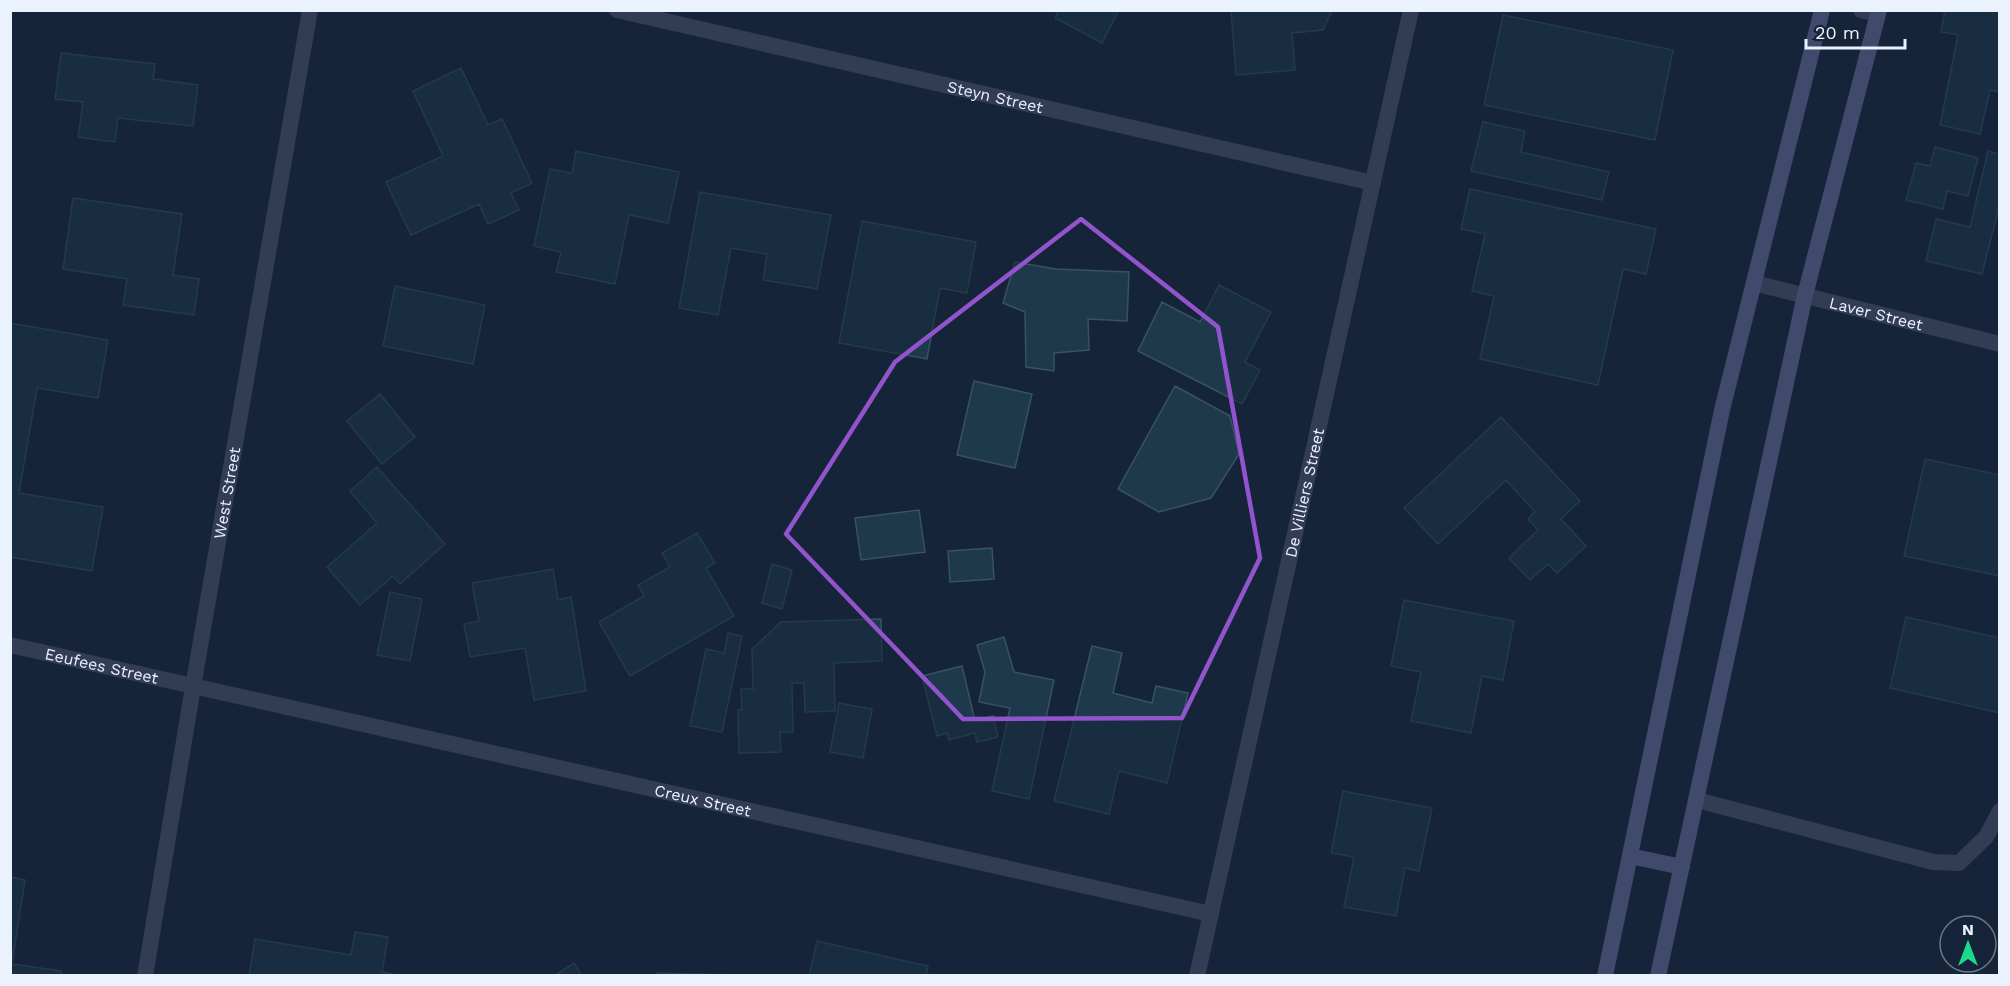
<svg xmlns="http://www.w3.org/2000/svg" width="2010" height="986" font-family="'Work Sans',sans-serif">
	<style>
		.building { fill: #1e394b; stroke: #365264; stroke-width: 1.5 }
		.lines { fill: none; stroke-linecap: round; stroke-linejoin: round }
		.service { stroke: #565a79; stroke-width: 16 }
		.minor { stroke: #565a79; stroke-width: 16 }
		.secondary { stroke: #7378aa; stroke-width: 16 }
		.marked { fill: none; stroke: #9154cc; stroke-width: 4.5; stroke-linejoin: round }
		.labels { text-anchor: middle; stroke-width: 5; stroke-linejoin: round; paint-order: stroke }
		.street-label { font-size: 16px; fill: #eaf2fe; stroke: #162439 }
	</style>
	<rect width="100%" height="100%" fill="#162439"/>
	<path class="building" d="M1059,10h60l-17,33 -47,-25z
		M1231,10h101l-9,20 -31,3 3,37 -59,5z
		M1945,10h55v82l-10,-2 -10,44 -40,-9 18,-90 -17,-3z
		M1503,15l170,35 -18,90 -171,-35z
		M61,53l94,11 -2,15 45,6 -5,41 -75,-8 -3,24 -37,-5 5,-35 -28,-3z
		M461,68l27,57 14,-6 30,64 -21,10 8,17 -31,14 -9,-20 -68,31 -25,-53 57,-26 -30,-65z
		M1483,122l42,9 -4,21 88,20 -7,28 -131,-29z
		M1935,147l43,11 -10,38 -21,-5 -4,18 -37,-9 10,-37 14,3z
		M576,151l103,21 -11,51 -39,-8 -14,69 -59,-12 5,-20 -27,-6 16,-77 22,4z
		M1988,151l12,3v49l-18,71 -56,-13 10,-42 34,8z
		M1470,189l186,40 -10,45 -23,-5 -25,116 -118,-26 14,-63 -22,-5 13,-57 -24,-5z
		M700,192l131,23 -14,74 -54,-9 4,-26 -36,-6 -13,67 -39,-7z
		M73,198l109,16 -9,61 26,4 -5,36 -71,-10 4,-26 -64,-10z
		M862,221l114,21 -9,51 -27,-5 -13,71 -88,-16z
		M1015,262l41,7 73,3 -2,49 -39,-2 1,31 -35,3v18l-28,-4 -1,-55 -22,-9z
		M1219,285l52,27 -26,50 15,8 -18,34 -104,-53 24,-49 38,20z
		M395,286l90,19 -12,59 -90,-18z
		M10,323l98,17 -10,58 -61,-10 -18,105 84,14 -11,64 -82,-14z
		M974,381l58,13 -17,74 -58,-13z
		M1175,386l55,30 9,38 -28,44 -52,14 -41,-23z
		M380,394l35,43 -33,27 -35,-43z
		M1501,417l79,84 -19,18 25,27 -29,27 -9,-9 -18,16 -21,-22 29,-28 -10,-11 7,-7 -29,-32 -68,64 -34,-36z
		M1925,459l75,16v101l-96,-20z
		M377,467l68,77 -45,40 -7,-8 -33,29 -33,-38 50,-44 -27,-32z
		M919,510l6,42 -64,8 -6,-42z
		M697,533l18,30 -9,5 28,48 -104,60 -31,-54 45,-26 -6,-11 32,-18 -8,-14z
		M992,548l2,31 -44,3 -2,-31z
		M772,564l20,6 -10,39 -20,-6z
		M553,569l5,31 13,-3 15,94 -52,9 -9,-52 -55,9 -6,-33 15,-3 -7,-38z
		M390,592l32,7 -12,62 -33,-6z
		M1404,600l110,21 -11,59 -21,-4 -11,57 -60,-12 10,-49 -30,-6z
		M1906,617l94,21v75l-110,-25z
		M881,619l1,42 -48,2 1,48 -30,1 -1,-29h-12l1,49h-13l1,20 -42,1 -1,-43h4l-1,-21h12l-1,-40 29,-27z
		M728,633l14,3 -20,96 -32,-6 16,-77 18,4z
		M1004,637l10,35 40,8 -25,119 -37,-8 18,-83 -31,-6 6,-30 -8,-27z
		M1092,646l30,7 -9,40 39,10 4,-17 32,7 -21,90 -48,-12 -10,43 -55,-13z
		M962,666l13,55 18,-5 5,21 -21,5 -2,-9 -26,7 -2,-7 -10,3 -15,-60z
		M839,703l33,6 -9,49 -33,-6z
		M1343,791l89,17 -13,63 -14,-3 -9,48 -52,-9 10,-50 -23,-4z
		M10,877l15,3 -13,84 49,7v5h-51z
		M355,932l33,5 -6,35 19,4h-152l6,-37 96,16z
		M817,941l111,25 -2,10h-117z
		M574,963l8,13h-28z
		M657,973l112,3h-112z"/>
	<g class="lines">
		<path class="service" d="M1861,10l17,4
			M1697,800l236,62 26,1 27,-26 14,-26"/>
		<g class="minor">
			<path id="s1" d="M617,10l756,173"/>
			<path id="s2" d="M1754,283l246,61"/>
			<path id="s3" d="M10,645l1201,269"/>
			<path id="s4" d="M145,976l48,-289 117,-677"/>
			<path id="s5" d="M1197,976l214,-966"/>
		</g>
		<path class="secondary" d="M1630,856l52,11
			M1605,976l117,-566 100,-400
			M1658,976l147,-681 74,-285"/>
	</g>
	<path d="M0 0H2010V986H0ZM1081,219l137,108 42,231 -78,160 -219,1 -177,-185 109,-172z" fill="#162439" fill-opacity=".55" fill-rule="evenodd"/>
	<path class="marked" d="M1081,219l137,108 42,231 -78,160 -219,1 -177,-185 109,-172z"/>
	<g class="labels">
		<g class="street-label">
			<text dy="6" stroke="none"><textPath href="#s1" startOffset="388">Steyn Street</textPath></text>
			<text dy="6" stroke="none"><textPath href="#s2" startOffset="126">Laver Street</textPath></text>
			<text dy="6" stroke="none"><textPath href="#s4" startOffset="490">West Street</textPath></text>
			<text dy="6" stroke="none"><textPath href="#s5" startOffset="495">De Villiers Street</textPath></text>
			<text dy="6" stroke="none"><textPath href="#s3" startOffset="94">Eeufees Street</textPath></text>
			<text dy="6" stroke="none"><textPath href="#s3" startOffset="710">Creux Street</textPath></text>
		</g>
	</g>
	<rect width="2010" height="986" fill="none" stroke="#eaf2fe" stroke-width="24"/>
	<g transform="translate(1968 944)"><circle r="28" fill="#162439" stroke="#6b7688" stroke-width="1.5"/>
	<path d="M0-4.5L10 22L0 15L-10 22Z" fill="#1cd988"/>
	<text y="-9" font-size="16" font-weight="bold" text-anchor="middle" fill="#eaf2fe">N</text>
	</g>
	<path d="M1806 39v9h99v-9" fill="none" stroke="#eaf2fe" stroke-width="3"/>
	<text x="1815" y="39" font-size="18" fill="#eaf2fe" stroke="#162439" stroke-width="4.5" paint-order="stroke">20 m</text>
</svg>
